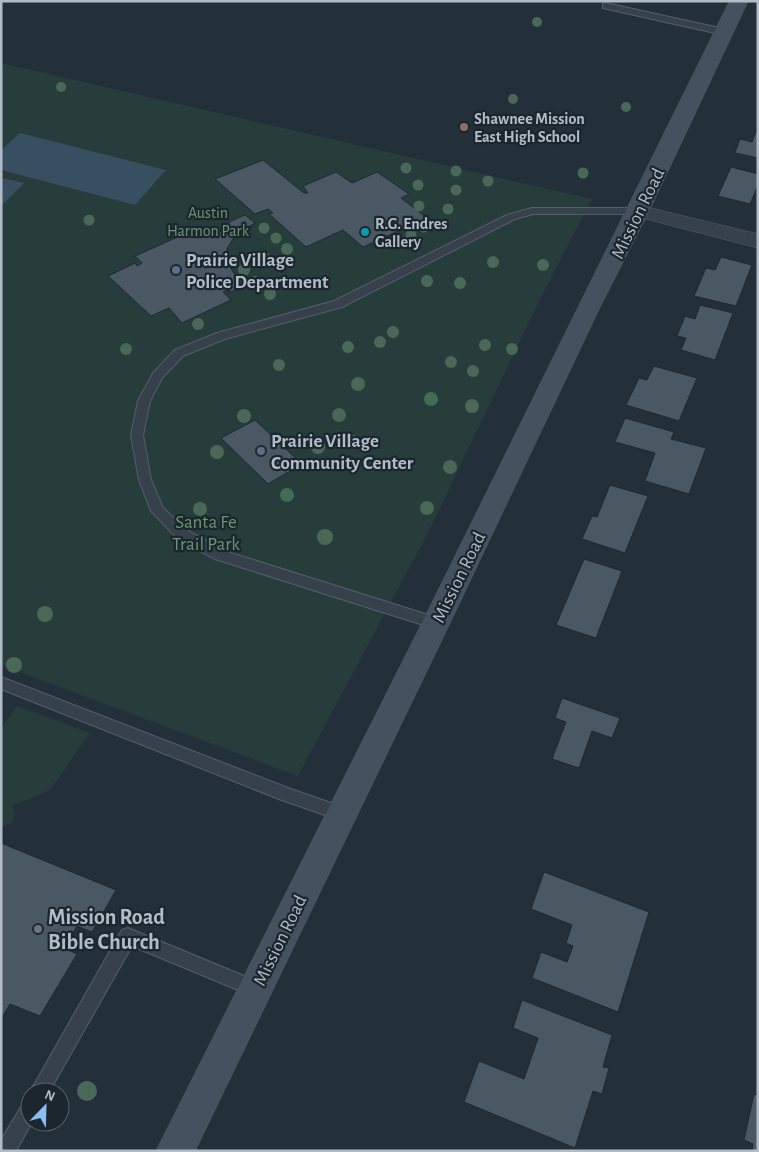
<svg xmlns="http://www.w3.org/2000/svg" width="759" height="1152" font-family="'Alegreya Sans',sans-serif">
	<style>
		.green { fill: #263d3c }
		.water { fill: #384e61 }
		.building { fill: #4a5863; stroke: #1e2832 }
		.lines { fill: none; stroke-linecap: round; stroke-linejoin: round }
		.lane-casing { stroke: #555f69; stroke-width: 2 }
		.street-casing { stroke: #555f69; stroke-width: 1 }
		.secondary-casing { stroke: #555f69; stroke-width: 1 }
		.lane { fill: #37414b; fill-rule: evenodd }
		.street { fill: #37414b; fill-rule: evenodd }
		.secondary { fill: #45515e; fill-rule: evenodd }
		.tree { fill: #4a6857 }
		.education-dot { fill: #8d6e63; stroke: #1c262f; stroke-width: 2 }
		.culture-dot { fill: #0f9aa8; stroke: #1c262f; stroke-width: 2 }
		.service-dot { fill: #5c6f8a; stroke: #1c262f; stroke-width: 2 }
		.worship-dot { fill: #6b7280; stroke: #1c262f; stroke-width: 2 }
		.labels { text-anchor: middle; stroke-width: 4.5; stroke-linejoin: round; paint-order: stroke }
		.far-poi-label { font-size: 16px; font-weight: bold; fill: #b2bcc6; stroke: #1c262f; text-anchor: start }
		.far-park-label { font-size: 16px; fill: #6a966f; stroke: #1c262f }
		.street-label { font-size: 19px; fill: #b2bcc6; stroke: #1c262f }
		.poi-label { font-size: 19px; font-weight: bold; fill: #b2bcc6; stroke: #1c262f; text-anchor: start }
		.park-label { font-size: 19px; fill: #6a966f; stroke: #1c262f }
		.near-poi-label { font-size: 22px; font-weight: bold; fill: #b2bcc6; stroke: #1c262f; text-anchor: start }
	</style>
	<rect width="100%" height="100%" fill="#23303a"/>
	<path class="green" d="M1,63l591,136 -53,102 -110,230 -131,245 -297,-111z
		M17,706l73,27 -40,57 -38,16 3,8 -3,9 -11,4v-98z"/>
	<path class="water" d="M20,133l146,37 -31,35 -134,-35v-20z
		M1,178l23,5 -23,23z"/>
	<path class="building" d="M758,127v31l-23,-5 5,-14 12,3z
		M263,160l41,33h4l-5,-7 33,-14 16,11 25,-11 32,22 -8,4 26,20 -64,29 -20,-17 -37,17 -37,-33 4,-1 -5,-4 -13,5 -40,-35z
		M731,167l27,7v11l-8,19 -32,-8z
		M245,215l10,8 -13,8 -9,8 -6,10 -1,9 7,14 13,13 -15,7 -2,-2 -6,2 8,8 -49,23 -13,-15 -18,8 -43,-40 27,-13 2,3 5,-3 -7,-7 67,-30 14,10 15,-15z
		M721,257l31,8 -16,41 -42,-10 12,-28 9,2z
		M700,305l33,8 -18,47 -34,-10 5,-12 -9,-2 8,-20 10,3z
		M654,366l43,12 -18,43 -53,-16 13,-27 8,2z
		M625,418l49,14 -3,7 35,9 -17,46 -44,-13 10,-28 -40,-11z
		M255,420l47,44 -34,20 -47,-46z
		M610,485l38,11 -23,57 -43,-14 10,-23 5,1z
		M584,559l38,12 -26,67 -40,-13z
		M562,698l58,20 -8,20 -20,-7 -13,37 -27,-9 14,-37 -11,-4z
		M1,843l115,47 -24,42 -15,-6 -13,22 13,6 -37,62 -30,-12 -9,15z
		M544,872l105,40 -31,100 -86,-34 9,-26 26,10 6,-16 -7,-3 6,-18 -41,-16z
		M522,1000l90,35 -9,32 6,1 -7,26 -9,-3 -18,57 -111,-46 15,-41 45,18 14,-41 -25,-10z
		M754,1094l4,2v55h-6l1,-7 -9,-4z"/>
	<g class="lines">
		<defs>
			<path id="lane" d="M606,3l118,26 5,3 -5,3 -121,-27v-4z
				M532,208h106l5,3 -5,3h-105l-18,5 -173,88 -117,32 -42,17 -21,22 -12,23 -7,34 8,45 12,28 25,23 37,20 216,68 2,4 -2,4 -5,2 -221,-70 -37,-20 -27,-28 -12,-31 -8,-45 7,-34 15,-28 22,-23 42,-17 117,-32 173,-86z
				M1,677l287,111 60,21 2,5 -2,5 -6,2 -63,-22 -278,-110z
				M128,928l133,55 3,6 -3,6 -6,2 -123,-51 -83,146h-19l92,-162z
				M30,1099v23h2l-16,29h-15v-11l23,-38z"/>
			<path id="street" d="M638,205l120,29v14l-127,-33 -4,-4 4,-4z"/>
			<path id="secondary" d="M730,1h18l-99,210 -50,98 -149,314 -255,528h-39l266,-528z"/>
		</defs>
		<use href="#lane" class="lane-casing"/>
		<use href="#street" class="street-casing"/>
		<use href="#secondary" class="secondary-casing"/>
		<use href="#lane" class="lane"/>
		<use href="#street" class="street"/>
		<use href="#secondary" class="secondary"/>
	</g>
	<g class="tree">
		<circle cx="537" cy="22" r="5"/>
		<circle cx="61" cy="87" r="5"/>
		<circle cx="513" cy="99" r="5"/>
		<circle cx="626" cy="107" r="5"/>
		<circle cx="406" cy="168" r="5.5"/>
		<circle cx="456" cy="171" r="5.5"/>
		<circle cx="583" cy="173" r="5.5"/>
		<circle cx="488" cy="181" r="5.5"/>
		<circle cx="418" cy="185" r="5.5"/>
		<circle cx="456" cy="190" r="5.5"/>
		<circle cx="419" cy="206" r="5.5"/>
		<circle cx="448" cy="209" r="5.5"/>
		<circle cx="89" cy="220" r="5.5"/>
		<circle cx="424" cy="227" r="5.5"/>
		<circle cx="264" cy="228" r="5.5"/>
		<circle cx="411" cy="235" r="5.5"/>
		<circle cx="276" cy="238" r="5.5"/>
		<circle cx="397" cy="241" r="5.5"/>
		<circle cx="287" cy="249" r="6"/>
		<circle cx="266" cy="259" r="6"/>
		<circle cx="493" cy="262" r="6"/>
		<circle cx="543" cy="265" r="6"/>
		<circle cx="244" cy="270" r="6"/>
		<circle cx="427" cy="281" r="6"/>
		<circle cx="255" cy="282" r="6"/>
		<circle cx="460" cy="283" r="6"/>
		<circle cx="270" cy="294" r="6"/>
		<circle cx="198" cy="324" r="6"/>
		<circle cx="393" cy="332" r="6"/>
		<circle cx="380" cy="342" r="6"/>
		<circle cx="485" cy="345" r="6"/>
		<circle cx="348" cy="347" r="6"/>
		<circle cx="126" cy="349" r="6"/>
		<circle cx="512" cy="349" r="6"/>
		<circle cx="451" cy="362" r="6"/>
		<circle cx="279" cy="365" r="6"/>
		<circle cx="473" cy="371" r="6"/>
		<circle cx="358" cy="384" r="7"/>
		<circle cx="431" cy="399" r="7"/>
		<circle cx="472" cy="406" r="7"/>
		<circle cx="339" cy="415" r="7"/>
		<circle cx="244" cy="416" r="7"/>
		<circle cx="354" cy="442" r="7"/>
		<circle cx="318" cy="447" r="7"/>
		<circle cx="217" cy="452" r="7"/>
		<circle cx="450" cy="467" r="7"/>
		<circle cx="287" cy="495" r="7"/>
		<circle cx="427" cy="508" r="7"/>
		<circle cx="200" cy="509" r="7"/>
		<circle cx="325" cy="537" r="8"/>
		<circle cx="45" cy="614" r="8"/>
		<circle cx="14" cy="665" r="8"/>
		<circle cx="87" cy="1091" r="10"/>
	</g>
	<circle class="education-dot" cx="464" cy="127" r="5"/>
	<circle class="culture-dot" cx="365" cy="232" r="5"/>
	<g class="service-dot">
		<circle cx="176" cy="270" r="5"/>
		<circle cx="261" cy="451" r="5"/>
	</g>
	<circle class="worship-dot" cx="38" cy="929" r="5"/>
	<g class="labels">
		<g class="far-poi-label">
			<text x="474" y="124">Shawnee Mission<tspan x="474" dy="18">East High School</tspan></text>
			<text x="375" y="229">R.G. Endres<tspan x="375" dy="18">Gallery</tspan></text>
		</g>
		<g class="far-park-label">
			<text x="208" y="218">Austin<tspan x="208" dy="18">Harmon Park</tspan></text>
		</g>
		<g class="street-label">
			<text transform="translate(637 213) rotate(-64)" y="7">Mission Road</text>
			<text transform="translate(458 577) rotate(-64)" y="7">Mission Road</text>
			<text transform="translate(279 940) rotate(-64)" y="7">Mission Road</text>
		</g>
		<g class="poi-label">
			<text x="186" y="266">Prairie Village<tspan x="186" dy="22">Police Department</tspan></text>
			<text x="271" y="447">Prairie Village<tspan x="271" dy="22">Community Center</tspan></text>
		</g>
		<g class="park-label">
			<text x="206" y="528">Santa Fe<tspan x="206" dy="22">Trail Park</tspan></text>
		</g>
		<g class="near-poi-label">
			<text x="48" y="924">Mission Road<tspan x="48" dy="25">Bible Church</tspan></text>
		</g>
	</g>
	<rect width="759" height="1152" fill="none" stroke="#b2bcc6" stroke-width="5"/>
	<g transform="translate(45 1107) rotate(23)"><circle r="24" fill="#1c262f" stroke="#58626b"/>
	<path d="M0-4L9 19L0 12L-9 19Z" fill="#8abff3"/>
	<text y="-8" font-size="14" font-weight="bold" text-anchor="middle" fill="#b2bcc6">N</text>
	</g>
</svg>
